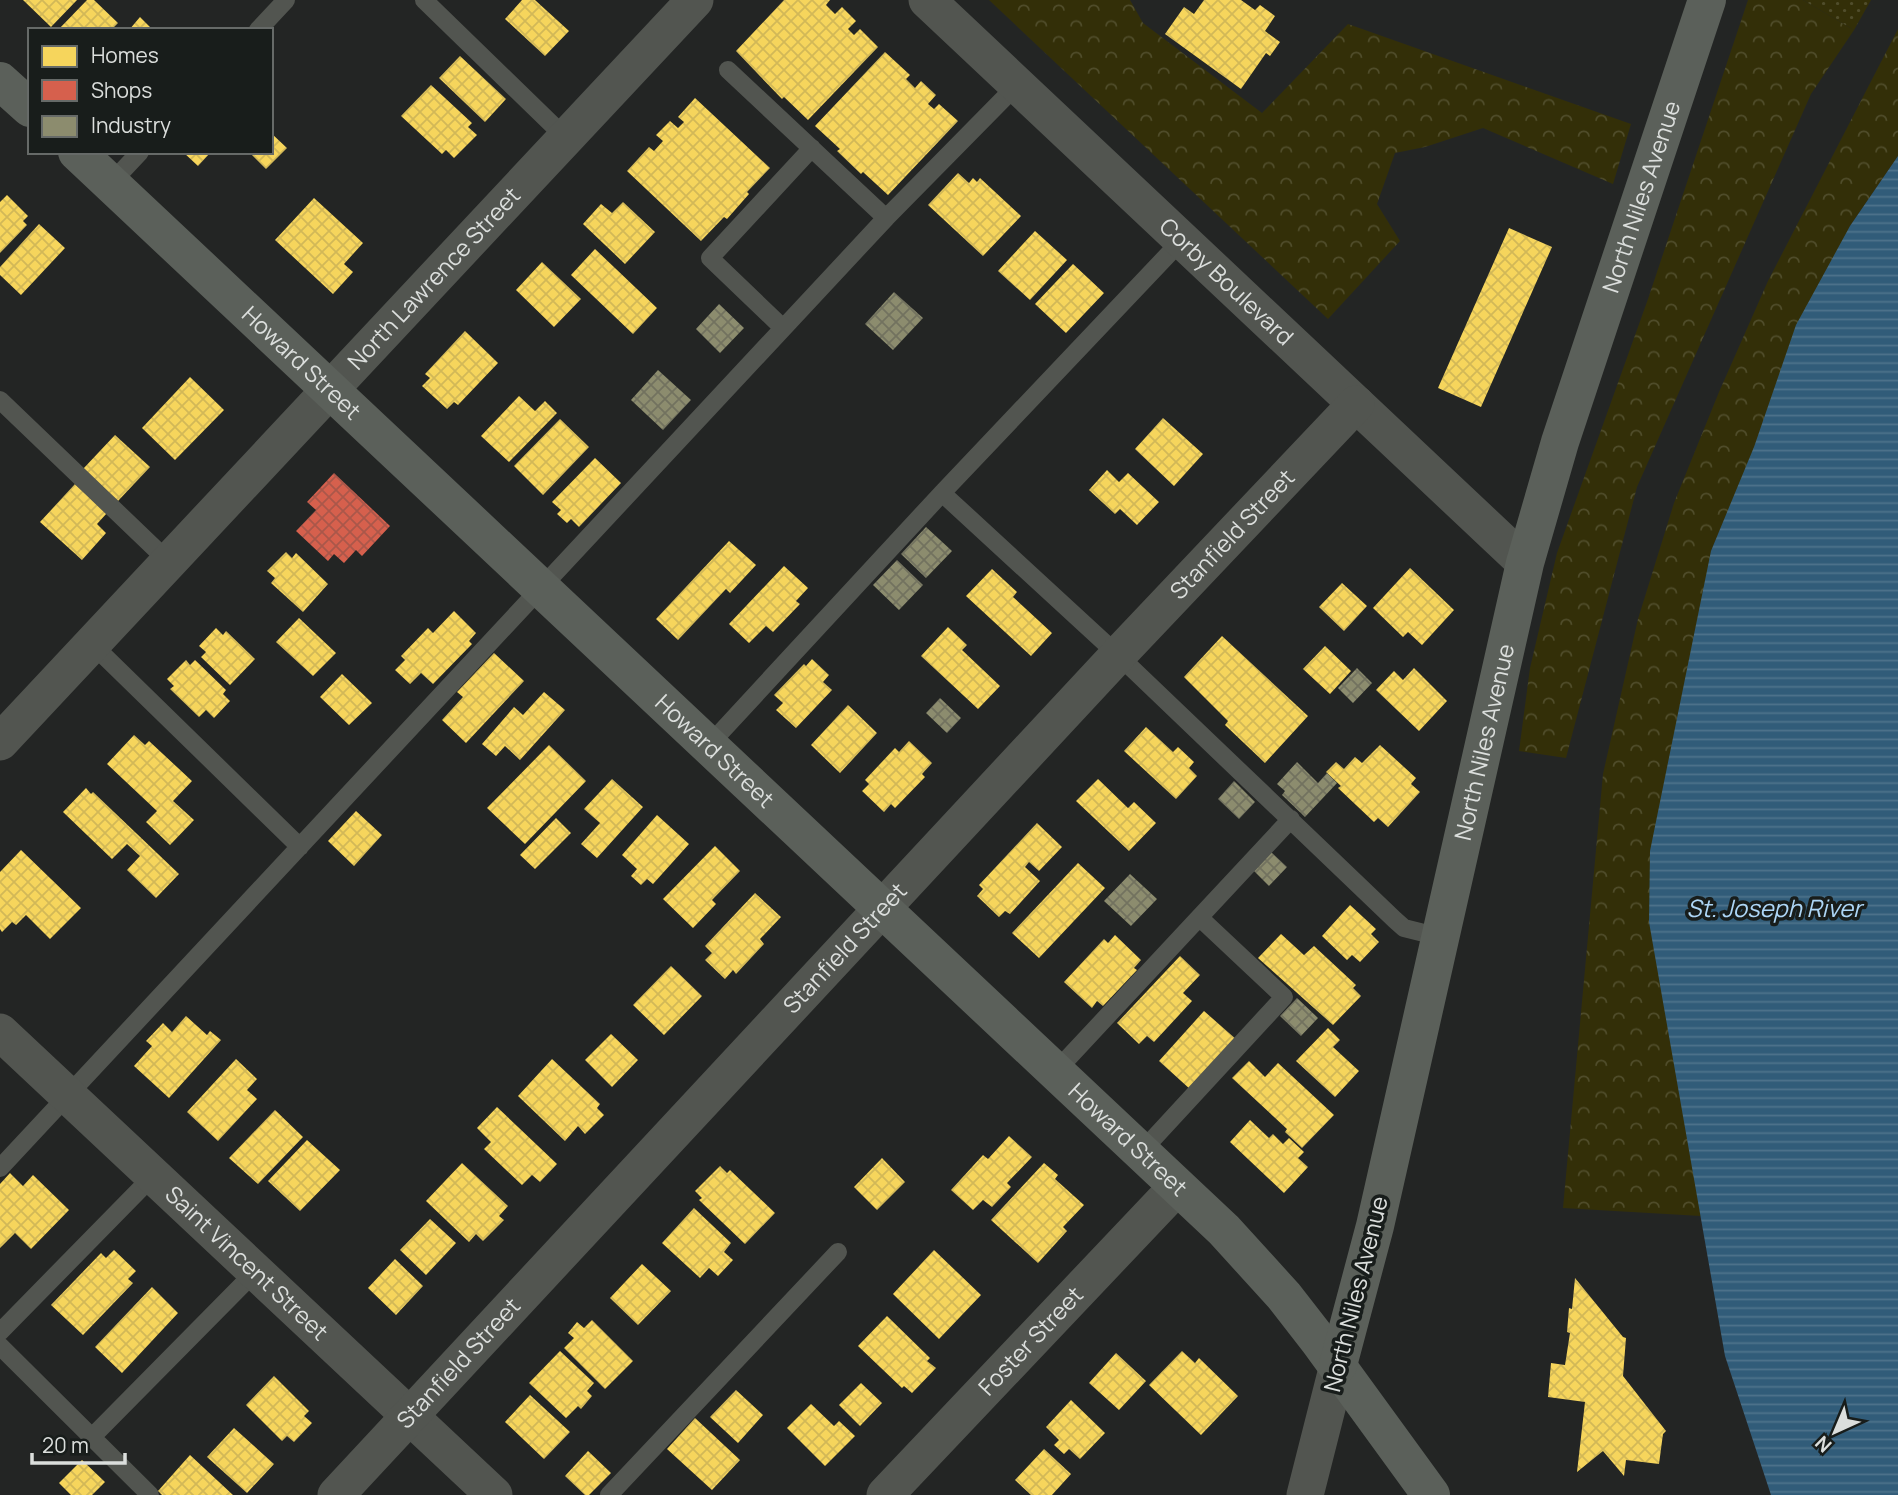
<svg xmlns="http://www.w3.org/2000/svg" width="1898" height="1495" font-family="Manrope,sans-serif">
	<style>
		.forest { fill: url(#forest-crowns) }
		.park { fill: url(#park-dots) }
		.water { fill: url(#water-rules) }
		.homes { fill: url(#homes-cross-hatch) }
		.shops { fill: url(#shops-cross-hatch) }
		.industry { fill: url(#industry-cross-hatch) }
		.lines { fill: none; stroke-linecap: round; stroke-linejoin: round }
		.lane { stroke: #525550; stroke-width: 18 }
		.street { stroke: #525550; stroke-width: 37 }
		.secondary { stroke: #5b605a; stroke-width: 38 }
		.labels { text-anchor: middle; stroke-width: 7; stroke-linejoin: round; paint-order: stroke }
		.street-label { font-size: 23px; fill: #dbdedc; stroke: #181d1b }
		.water-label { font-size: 24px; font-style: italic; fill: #add6f6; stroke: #181d1b }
	</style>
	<defs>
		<pattern id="forest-crowns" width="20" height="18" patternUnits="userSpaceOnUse" patternTransform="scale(1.75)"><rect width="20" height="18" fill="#332f08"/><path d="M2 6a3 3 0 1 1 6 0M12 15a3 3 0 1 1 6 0" fill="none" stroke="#504d2b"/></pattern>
		<pattern id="park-dots" width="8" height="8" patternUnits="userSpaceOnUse" patternTransform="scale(1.75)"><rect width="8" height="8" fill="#332f08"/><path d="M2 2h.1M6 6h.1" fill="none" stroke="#504d2b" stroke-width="1.8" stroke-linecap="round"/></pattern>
		<pattern id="water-rules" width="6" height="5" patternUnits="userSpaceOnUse" patternTransform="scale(1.75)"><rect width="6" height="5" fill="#315c79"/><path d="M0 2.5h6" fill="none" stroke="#4e738b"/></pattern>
		<pattern id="homes-cross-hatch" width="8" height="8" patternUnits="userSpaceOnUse" patternTransform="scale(1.75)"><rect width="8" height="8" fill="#f6d55c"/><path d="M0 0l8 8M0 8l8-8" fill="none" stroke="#d2b857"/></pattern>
		<pattern id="shops-cross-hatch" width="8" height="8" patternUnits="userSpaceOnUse" patternTransform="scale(1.75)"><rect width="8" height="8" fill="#d6604d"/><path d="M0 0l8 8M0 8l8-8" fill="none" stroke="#aa574a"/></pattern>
		<pattern id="industry-cross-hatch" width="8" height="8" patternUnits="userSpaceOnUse" patternTransform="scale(1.75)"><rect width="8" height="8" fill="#8c8c6e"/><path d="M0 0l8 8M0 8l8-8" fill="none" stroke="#72725f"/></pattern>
	</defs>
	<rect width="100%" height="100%" fill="#232524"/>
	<path class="forest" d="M989,0h141l13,23 119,90 86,-89 283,100 -18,60 -130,-56 -58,19 -30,6 -18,51 23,37 -72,78z
		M1748,0h55l51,30 -43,64 -174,393 -71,271 -47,-7 11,-83 27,-115 91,-254z
		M1898,29v127l-48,70 -139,325 -30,547 20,118 -138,-8 40,-434 35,-155 36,-116 45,-111 49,-111z"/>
	<path class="park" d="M1803,0h68l-17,30z"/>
	<path class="water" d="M1898,156v1339h-127l-46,-139 -76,-434 1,-71 61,-300 43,-104 42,-122 54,-99z"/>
	<path class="homes" d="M23,0h54l-26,27z
		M87,0h7l24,23 -7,7h-53z
		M522,0h13l34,31 -24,25 -40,-37z
		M784,0h46l-4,5 9,9 7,-7 14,14 -8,8 6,6 6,-6 18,18 -70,73 -24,-23 -2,2 -46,-48z
		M1204,0h37l14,10 5,-5 15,11 -10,15 15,11 -10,14 -4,-3 -25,36 -76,-55 19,-27 10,7z
		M140,17l13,13h-24z
		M885,52l25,23 -4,4 9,9 6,-7 15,14 -8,9 6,5 5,-5 19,17 -70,74 -25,-23 -2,2 -24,-23 3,-2 -25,-23z
		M460,56l46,43 -21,23 -46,-44z
		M431,85l41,38 -4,4 9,8 -23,23 -8,-8 -4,4 -41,-38z
		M695,98l75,70 -23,24 2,2 -22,25 -3,-2 -23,24 -74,-70 22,-24 5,4 9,-10 -7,-6 14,-14 8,7 6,-6 -6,-5z
		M271,133l16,15 -21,21 -17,-17h22z
		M183,152h28l-13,14z
		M958,173l11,10 4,-5 4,4 3,-4 41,38 -38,40 -55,-51z
		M7,195l21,21 -5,5 4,4 -27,28v-51z
		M314,198l49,45 -19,21 9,8 -20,22 -58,-54z
		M623,202l32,30 -30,32 -42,-40 18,-20 11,9z
		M39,224l26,24 -44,47 -21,-20v-8z
		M1509,228l43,19 -71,160 -43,-19z
		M1035,231l32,29 -37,40 -32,-29z
		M595,249l62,59 -24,26 -62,-59z
		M542,262l39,37 -27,28 -38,-37z
		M1073,264l31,29 -38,40 -31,-29z
		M465,331l33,32 -40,42 -4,-3 -7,7 -25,-23 8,-8 -5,-4z
		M190,377l34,33 -49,50 -33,-32z
		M519,396l16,15 10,-10 12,12 -48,49 -28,-26z
		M1163,418l40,36 -29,32 -39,-37z
		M560,419l29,28 -46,48 -29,-29z
		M115,435l35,32 -32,34 -35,-32z
		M595,458l26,25 -42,44 -8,-8 -4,4 -10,-9 4,-4 -9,-8z
		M1107,470l12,12 9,-9 31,29 -22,23 -17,-16 -5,5 -26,-24z
		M75,484l32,29 -10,11 9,9 -24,27 -42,-38z
		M729,541l27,24 -26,28 -4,-4 -48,51 -22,-21z
		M286,552l6,6 4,-5 32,31 -25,28 -32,-29 4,-5 -8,-7z
		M784,566l24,22 -12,13 4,3 -27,28 -7,-6 -17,17 -20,-19z
		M1410,568l44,42 -32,35 -14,-13 -5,5 -30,-29z
		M992,569l25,23 -4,5 39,36 -21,23 -65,-60z
		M1342,583l25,23 -23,25 -25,-24z
		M454,611l22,22 -7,8 3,3 -39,40 -12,-11 -11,11 -15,-14 10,-10 -4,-4 27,-28 5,5z
		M299,618l37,35 -23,23 -37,-34z
		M948,627l19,18 -5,5 38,36 -22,23 -57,-53z
		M216,628l7,7 3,-4 29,28 -25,26 -29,-28 5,-5 -7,-6z
		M1222,636l86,80 -43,47 -40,-38 3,-4 -44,-44z
		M1325,646l26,25 -21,23 -27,-25z
		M494,653l30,28 -58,62 -24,-23 21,-23 -6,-5z
		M812,659l17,16 -6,7 9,8 -36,38 -20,-18 7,-7 -9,-8 30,-31 2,2z
		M186,660l4,5 5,-5 31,30 -3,4 7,7 -16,17 -8,-8 -7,7 -29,-28 4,-3 -7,-7z
		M1414,668l33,33 -28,30 -43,-41 18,-19 9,9z
		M342,674l30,29 -23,22 -29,-28z
		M544,692l21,18 -45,50 -15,-14 -9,10 -14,-12 32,-37 9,8z
		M848,705l29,28 -37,40 -29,-28z
		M1146,727l27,25 5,-5 16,15 -5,6 8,8 -21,23 -52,-48z
		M134,735l11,10 4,-4 43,40 -19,20 21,19 -24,25 -24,-23 11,-11 -50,-47z
		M909,741l23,22 -10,11 3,3 -30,31 -4,-4 -7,8 -22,-21 7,-7 -4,-4 30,-32 4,4z
		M549,745l37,36 -61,63 -38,-36z
		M1380,745l36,33 -5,6 9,8 -32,35 -10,-9 -4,4 -36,-34 3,-2 -15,-14 10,-10 8,7 11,-12 7,6z
		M612,779l31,28 -46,51 -16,-14 19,-21 -16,-14z
		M1098,779l30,29 6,-6 22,21 -27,28 -53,-50z
		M86,788l5,6 2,-2 86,82 -23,24 -29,-28 13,-14 -13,-12 -15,15 -49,-47z
		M356,811l26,24 -28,31 -26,-25z
		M657,815l32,29 -36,40 -6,-5 -6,6 -10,-9 6,-7 -15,-14z
		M556,818l15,15 -36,36 -15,-14z
		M1037,823l25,24 -23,24 -10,-9 -4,5 15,14 -30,33 -5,-3 -6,6 -22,-21 6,-7 -4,-4z
		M715,846l25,25 -28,29 4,4 -23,24 -30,-29z
		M21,850l60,58 -31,31 -24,-24 -10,10 -4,-3 -10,10 -2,-3v-57z
		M1078,863l27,25 -66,70 -27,-25z
		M755,893l26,24 -21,22 4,5 -28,30 -3,-4 -8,9 -20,-19 7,-7 -7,-7z
		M1350,905l26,24 -5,5 8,8 -19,20 -8,-7 -5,5 -25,-24z
		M1281,934l23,21 10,-9 42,39 -3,3 8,8 -28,29 -75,-67z
		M1115,935l26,25 -7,8 3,2 -34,36 -6,-5 -5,7 -28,-26 40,-43 4,4z
		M1180,956l20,19 -17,18 9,8 -38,41 -7,-6 -8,8 -22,-21z
		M671,966l31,30 -38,39 -31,-30z
		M1204,1011l33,29 -46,50 -32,-29z
		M186,1016l21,19 3,-4 11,9 -52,58 -35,-32 18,-20 -6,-5 17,-18 9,9z
		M1328,1028l12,12 -7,7 26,24 -24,26 -39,-36z
		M611,1034l27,26 -26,27 -27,-27z
		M236,1059l21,20 -10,11 10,9 -39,42 -31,-29z
		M552,1059l48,45 -3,4 7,7 -19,19 -7,-8 -13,15 -47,-45z
		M1249,1061l16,16 13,-14 56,52 -32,33 -17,-16 2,-3 -55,-51z
		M497,1107l60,57 -17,18 -8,-7 -10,10 -38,-36 7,-7 -14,-14z
		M275,1110l28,27 -45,47 -29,-26z
		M1250,1120l19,18 4,-4 10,10 6,-6 15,14 -6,6 10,9 -24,26 -54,-51z
		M1009,1136l23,21 -25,26 4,4 -19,20 -9,-7 -10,10 -22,-20 32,-35 5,4z
		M307,1140l33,30 -40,41 -32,-30z
		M882,1158l23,24 -28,28 -23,-23z
		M462,1163l46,43 -9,10 5,4 -21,21 -7,-7 -7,8 -43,-41z
		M1044,1163l14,12 -3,4 29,26 -21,22 4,4 -29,32 -47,-43z
		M720,1166l7,7 3,-3 45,43 -30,31 -46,-44 3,-2 -7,-7z
		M10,1173l13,13 10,-11 36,35 -38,39 -16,-16 -15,15v-64z
		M694,1208l37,35 -7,9 9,8 -15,16 -9,-8 -9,10 -38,-35z
		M430,1219l26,24 -30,32 -26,-25z
		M114,1250l22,21 -8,8 5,4 -50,52 -32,-30 50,-52 5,5z
		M934,1250l47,45 -42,44 -46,-45z
		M395,1259l28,27 -27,29 -28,-27z
		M642,1264l29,27 -33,34 -28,-27z
		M1575,1278l48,59 3,1 -3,38 43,55 -3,3 -4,30 -33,-4 -2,16 -21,-25 -26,21 8,-70 -37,-5 3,-34 14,2 5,-32 -3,-1 2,-24 3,1z
		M152,1287l26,26 -56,60 -27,-26z
		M887,1316l43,42 -3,3 9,7 -24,25 -8,-7 -2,2 -44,-42z
		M592,1320l41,41 -28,28 -41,-41 10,-10 -6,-5 9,-11 7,6z
		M560,1351l34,32 -7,8 5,5 -11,13 -3,-3 -12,12 -37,-35z
		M1182,1351l13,12 4,-5 39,38 -37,39 -52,-50z
		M1116,1353l30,28 -27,29 -30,-27z
		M274,1376l35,35 -5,5 8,7 -18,19 -7,-6 -5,5 -36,-36z
		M861,1383l21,20 -22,23 -21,-21z
		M736,1390l27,25 -25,28 -28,-26z
		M530,1395l40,37 -26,27 -39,-37z
		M1071,1400l34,33 -25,26 -11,-10 -5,5 -10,-9 5,-5 -13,-13z
		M811,1404l23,22 5,-5 16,15 -30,30 -38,-38z
		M695,1418l45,42 -28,30 -45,-41z
		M234,1428l40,36 -27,29 -40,-36z
		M1044,1449l27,25 -19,21h-21l-16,-15z
		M588,1451l23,22 -22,22h-4l-20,-19z
		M190,1455l43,40h-71l-4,-4z
		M82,1460l23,22 -13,13h-21l-12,-12z"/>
	<path class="shops" d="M334,473l56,53 -28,30 -6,-6 -12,13 -10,-9 -6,7 -32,-30 20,-21 -9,-8z"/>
	<path class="industry" d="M894,292l29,26 -30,32 -28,-26z
		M719,304l25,24 -24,25 -24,-24z
		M658,370l33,30 -28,30 -32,-30z
		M926,527l26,24 -26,27 -25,-24z
		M897,560l26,25 -24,25 -26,-25z
		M1357,668l15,15 -19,20 -15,-15z
		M940,698l21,20 -14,15 -21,-20z
		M1297,762l21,21 9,-10 10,10 -32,34 -23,-22 3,-4 -8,-7z
		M1234,781l21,21 -16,17 -21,-20z
		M1270,851l17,16 -18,19 -16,-16z
		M1130,874l27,25 -26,27 -27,-25z
		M1297,998l21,20 -17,18 -21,-20z"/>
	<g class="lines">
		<path class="lane" d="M424,0l142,138
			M258,30l28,-30
			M728,70l158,148
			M110,184l30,-32
			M783,328l-73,-70 102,-110
			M0,400l169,162
			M942,493l176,162 277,265 9,8 36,9
			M91,643l209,204
			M708,746l234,-253 240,-253
			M1056,1071l235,-252
			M1141,1152l143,-155 -84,-79
			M0,1168l886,-950 132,-134
			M0,1332l153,-156
			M0,1346l150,149
			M91,1438l164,-166
			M609,1495l229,-243"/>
		<g class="street">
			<path id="s1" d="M927,0l598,563"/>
			<path id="s2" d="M0,742l695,-742"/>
			<path id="s3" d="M0,1032l494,463"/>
			<path id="s4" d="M336,1495l782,-840 238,-251"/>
			<path id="s5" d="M885,1495l292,-308"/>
			<path d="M1305,1495l33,-130"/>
		</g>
		<g class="secondary">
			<path d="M0,81l30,27"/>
			<path id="s6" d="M77,152l1147,1078 60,66 35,45 112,154"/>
			<path id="s7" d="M1338,1365l37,-139 150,-663 35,-121 147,-442"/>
		</g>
	</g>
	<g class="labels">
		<g class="street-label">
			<text dy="8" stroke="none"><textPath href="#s7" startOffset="1208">North Niles Avenue</textPath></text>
			<text dy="8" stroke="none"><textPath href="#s2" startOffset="635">North Lawrence Street</textPath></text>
			<text dy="8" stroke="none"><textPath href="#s1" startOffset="411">Corby Boulevard</textPath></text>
			<text dy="8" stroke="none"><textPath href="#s6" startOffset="308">Howard Street</textPath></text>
			<text dy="8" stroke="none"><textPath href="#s4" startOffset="1314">Stanfield Street</textPath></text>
			<text dy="8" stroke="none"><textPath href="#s7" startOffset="640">North Niles Avenue</textPath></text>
			<text dy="8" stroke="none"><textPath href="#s6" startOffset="875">Howard Street</textPath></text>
			<text dy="8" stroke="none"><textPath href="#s4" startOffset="747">Stanfield Street</textPath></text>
			<text dy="8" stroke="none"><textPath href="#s6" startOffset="1442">Howard Street</textPath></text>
			<text dy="8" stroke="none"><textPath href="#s3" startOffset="338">Saint Vincent Street</textPath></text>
			<text transform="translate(1356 1294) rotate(-76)" y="8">North Niles Avenue</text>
			<text dy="8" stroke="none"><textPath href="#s5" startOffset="212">Foster Street</textPath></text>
			<text dy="8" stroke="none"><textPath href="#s4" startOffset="180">Stanfield Street</textPath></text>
		</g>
		<g class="water-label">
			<text x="1774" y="917">St. Joseph River</text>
		</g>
	</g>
	<rect x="28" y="28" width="245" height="126" fill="#181d1b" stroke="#666a68" stroke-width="2"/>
	<rect x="42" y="46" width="35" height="21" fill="#f6d55c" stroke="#666a68" stroke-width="2"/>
	<text x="91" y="63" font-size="21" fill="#dbdedc">Homes</text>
	<rect x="42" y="80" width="35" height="21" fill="#d6604d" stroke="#666a68" stroke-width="2"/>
	<text x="91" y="98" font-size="21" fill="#dbdedc">Shops</text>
	<rect x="42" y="116" width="35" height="21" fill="#8c8c6e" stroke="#666a68" stroke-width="2"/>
	<text x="91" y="133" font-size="21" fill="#dbdedc">Industry</text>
	<g transform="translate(1835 1432) rotate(224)" stroke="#181d1b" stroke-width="5" paint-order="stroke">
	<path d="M0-5L12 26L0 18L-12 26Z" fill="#dbdedc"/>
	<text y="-10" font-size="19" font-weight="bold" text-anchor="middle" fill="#dbdedc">N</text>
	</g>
	<path d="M32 1453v10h93v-10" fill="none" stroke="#dbdedc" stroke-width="3.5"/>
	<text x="42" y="1453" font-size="21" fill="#dbdedc" stroke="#181d1b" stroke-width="5" paint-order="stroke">20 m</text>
</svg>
